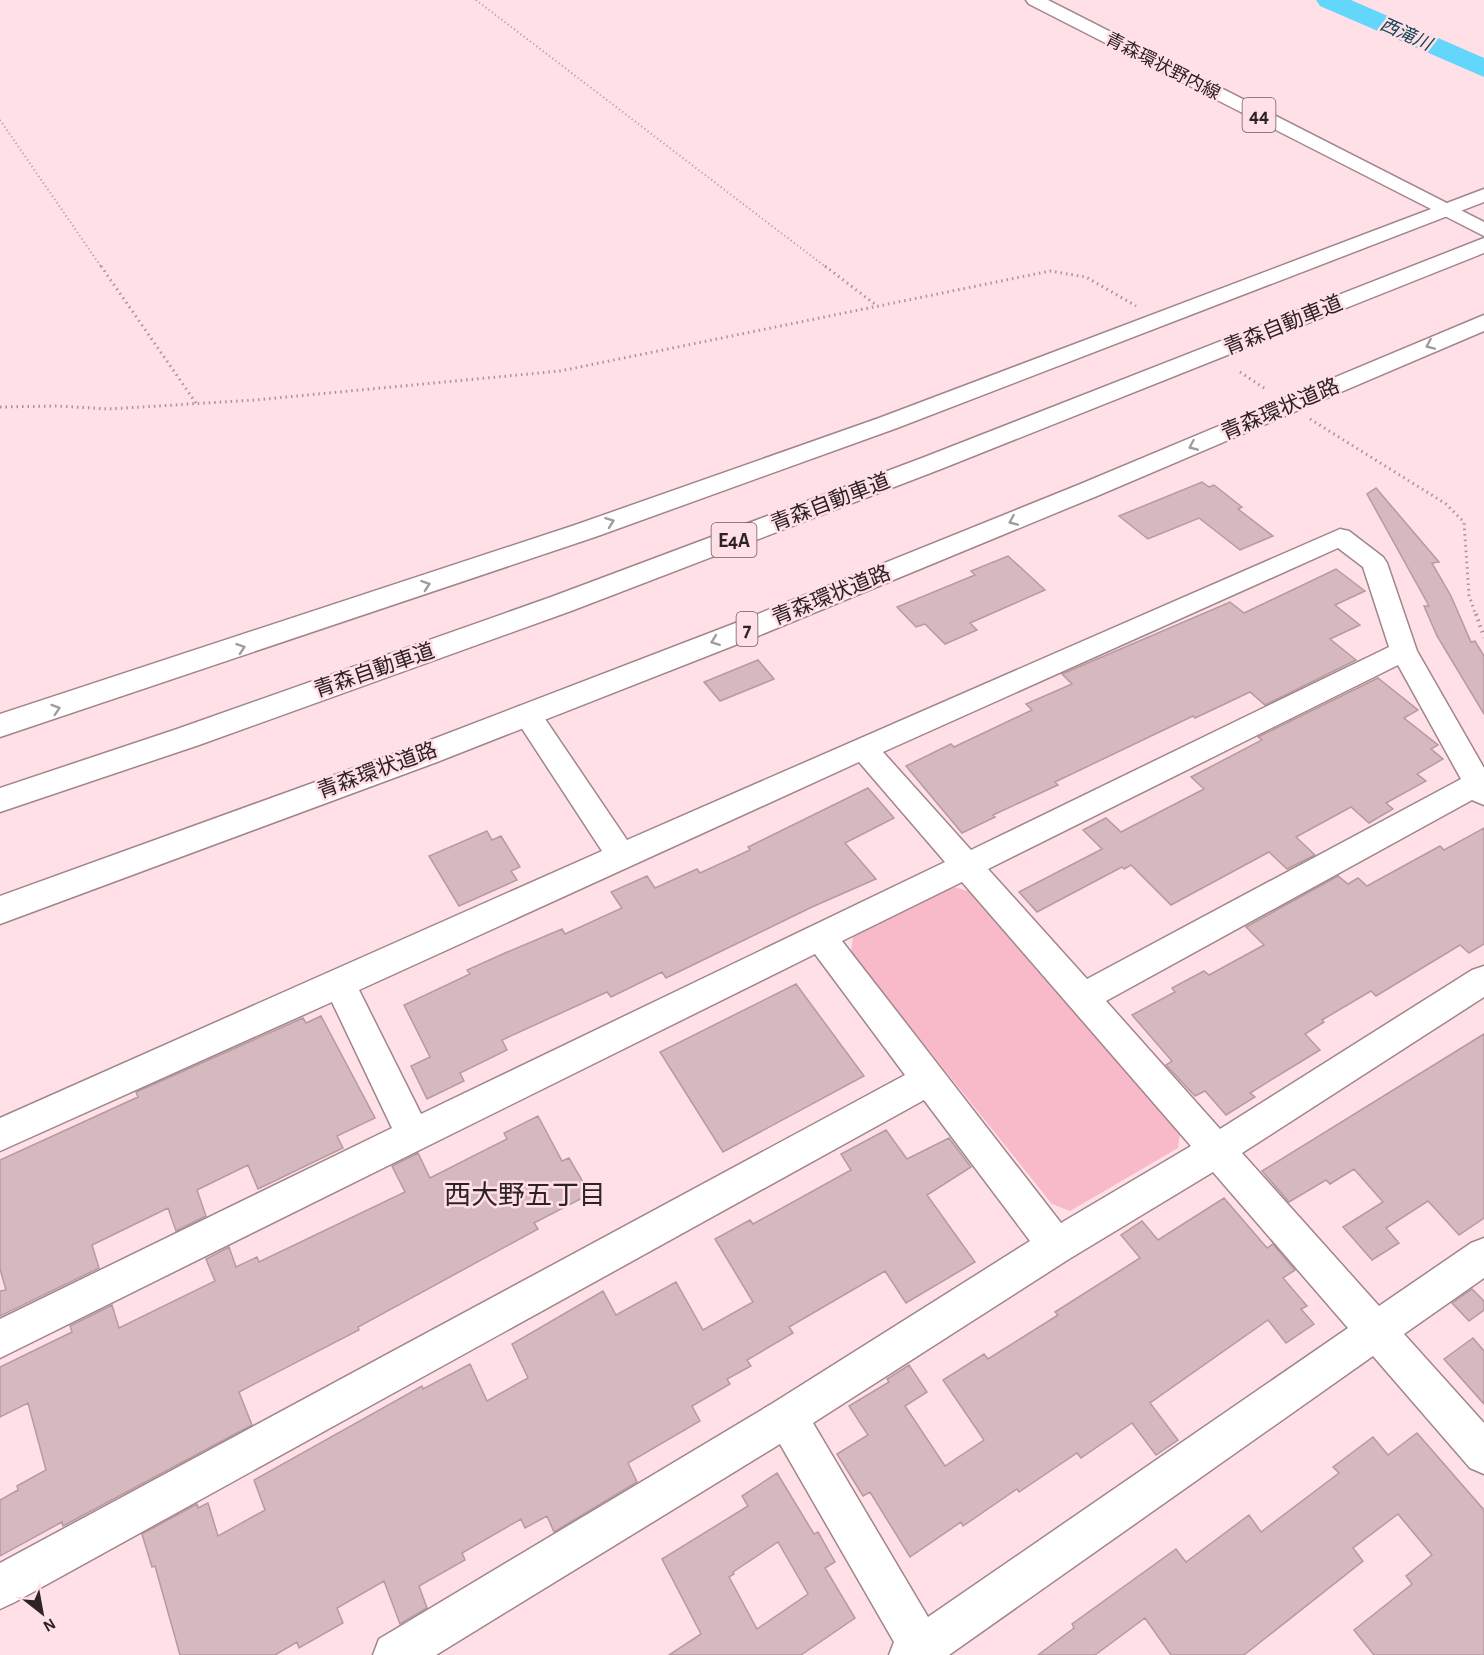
<svg xmlns="http://www.w3.org/2000/svg" width="1484" height="1655" font-family="'Alegreya Sans','Noto Sans JP',sans-serif">
	<style>
		.green { fill: #f8b9c9 }
		.lines { fill: none; stroke-linecap: round; stroke-linejoin: round }
		.river { fill: #63d6fc; fill-rule: evenodd }
		.building { fill: #d6b8bf; stroke: #b69aa0; stroke-width: 1.5; fill-rule: evenodd }
		.minor-casing { stroke: #a1858c; stroke-width: 3 }
		.primary-casing { stroke: #a1858c; stroke-width: 3 }
		.trunk-casing { stroke: #a1858c; stroke-width: 3 }
		.motorway-casing { stroke: #a1858c; stroke-width: 3 }
		.path-far2 { stroke: #ab9499; stroke-width: 2; stroke-dasharray: 1 3; stroke-linecap: butt }
		.path-far1 { stroke: #ab9499; stroke-width: 3; stroke-dasharray: 1.5 4; stroke-linecap: butt }
		.path { stroke: #ab9499; stroke-width: 4; stroke-dasharray: 1.5 4.5; stroke-linecap: butt }
		.minor { fill: #fff; fill-rule: evenodd }
		.primary { fill: #fff; fill-rule: evenodd }
		.trunk { fill: #fff; fill-rule: evenodd }
		.motorway { fill: #fff; fill-rule: evenodd }
		.oneway { stroke: #a09c9d }
		.labels { text-anchor: middle; stroke-width: 5; stroke-linejoin: round; paint-order: stroke }
		.far-water-label { font-size: 18px; font-style: italic; fill: #154757; stroke: #ffe0e7 }
		.far-street-label { font-size: 18px; fill: #2d2225; stroke: #ffe0e7 }
		.shield { fill: #ffe0e7; stroke: #6c5b5f; stroke-width: 1.5 }
		.shield-label { font-size: 20px; font-weight: bold; fill: #2d2225 }
		.street-label { font-size: 21px; fill: #2d2225; stroke: #ffe0e7 }
		.near-neighbourhood-label { font-size: 27px; fill: #2d2225; stroke: #ffe0e7 }
	</style>
	<rect width="100%" height="100%" fill="#ffe0e7"/>
	<path class="green" d="M954,887l17,5 209,240 -2,16 -108,63 -18,-7 -201,-251 2,-17z"/>
	<g class="lines">
		<path class="river" d="M1316,0h35l133,58v19l-164,-71z"/>
	</g>
	<path class="building" d="M1202,482l7,5 5,-2 28,22 -4,2 35,27 -33,14 -41,-32 -51,21 -29,-23z
		M1376,488l63,74 -7,1 19,33 20,46 4,-1 9,15v58l-47,-78 -13,-30h5l-62,-112z
		M1008,556l37,34 -75,33 7,7 -32,14 -20,-20 -9,3 -19,-20 78,-32 -4,-4z
		M1336,569l29,22 -30,14 25,20 -30,14 26,21 -91,45 -15,-13 -55,26 -2,-2 -138,66 3,3 -65,30 2,2 -33,16 -56,-67 45,-22 3,3 78,-37 -6,-6 46,-20 -10,-10 168,-72 14,11z
		M758,660l16,19 -54,22 -16,-19z
		M1378,678l40,32 -14,8 34,27 -7,4 12,10 -26,15 9,7 -40,22 7,6 -24,14 -18,-16 -55,30 19,18 -28,14 -18,-17 -98,53 -40,-40 -7,4 -2,-2 -85,45 -18,-20 83,-43 -19,-19 23,-12 15,14 83,-43 -13,-12 71,-37 -4,-3z
		M868,788l26,30 -49,25 31,36 -64,28 -146,71 -4,-6 -51,25 -4,-5 -105,48 5,10 -47,23 4,8 -37,18 -16,-33 19,-9 -26,-52 66,-31 -3,-4 38,-17 57,-24 3,5 57,-26 -11,-16 36,-16 8,12 42,-19 3,4 50,-23 -2,-3z
		M1484,828v116l-15,9 -9,-8 -84,51 -5,-5 -49,29 2,2 -19,12 15,16 -70,43 5,4 -29,18 -21,-24 -10,5 -29,-31 6,-4 -40,-46 43,-23 -3,-4 32,-17 5,4 55,-30 -18,-18 92,-51 10,8 10,-6 9,8 73,-40 4,4z
		M487,831l5,9 9,-4 19,31 -9,4 6,9 -58,26 -30,-50z
		M796,984l68,92 -141,76 -63,-100z
		M321,1016l54,102 -38,18 6,12 -85,41 -10,-24 -51,25 9,26 -30,15 -8,-23 -76,37 7,23 -99,48v-25l6,-1 -6,-21v-109l138,-63 -2,-5 167,-74 3,5z
		M1484,1034v184l-25,17 -31,-34 -42,27 13,15 -27,17 -29,-33 40,-25 -29,-33 -24,15 -4,-4 -37,22 -27,-31z
		M538,1116l24,45 7,-3 21,36 -56,29 4,6 -180,98 1,3 -120,62 13,33 -189,101 -1,-4 -62,34v-56l18,-10 -1,-4 29,-16 -18,-67 -28,14v-50l72,-35 -2,-6 42,-21 7,23 96,-47 -9,-22 23,-12 7,20 21,-10 2,5 146,-70 -13,-26 26,-13 12,25 77,-39 -3,-6z
		M886,1130l21,29 42,-21 22,29 -44,28 48,67 -69,41 -21,-32 -96,56 4,6 -46,27 4,6 -24,13 3,5 -38,22 8,15 -72,42 9,19 -83,50 -7,-16 -22,12 -4,-9 -59,34 3,7 -46,26 8,22 -27,16 -16,-43 -47,27 6,15 -44,25 -2,-6 -22,13h-95l-25,-89 -3,1 -10,-33 55,-30 1,4 10,-5 10,33 47,-26 -11,-30 168,-94 1,3 47,-25 17,37 41,-23 -16,-34 91,-53 13,24 60,-33 27,48 50,-28 -38,-63 35,-19 3,4 98,-54 -10,-16z
		M1224,1198l43,50 6,-4 22,26 -12,8 24,28 -6,3 13,15 -28,19 -18,-23 -118,83 28,37 -22,15 -24,-32 -51,35 -4,-5 -58,39 -2,-3 -54,37 -2,-4 -51,35 -40,-65 -7,4 -26,-42 31,-19 -19,-29 40,-24 -2,-3 22,-14 18,27 -22,14 40,60 39,-26 -41,-60 41,-26 4,5 70,-44 -3,-3 85,-54 -19,-23 21,-14 16,19z
		M1472,1289l12,12v9l-15,11 -17,-18z
		M1473,1338l11,13v53l-40,-45z
		M1417,1433l67,77v145h-110l-20,-25 58,-46 -6,-8 26,-21 -34,-41 -45,34 10,13 -119,94h-73l-26,-37 -50,37h-57l36,-27 -2,-4 104,-75 10,13 63,-47 12,17 78,-59 -6,-6 40,-30 15,18z
		M777,1473l37,61 4,-2 17,30 -10,6 30,50 -54,37h-132l32,-21 -39,-75 86,-53 -6,-10zM778,1542l30,52 -51,35 -28,-52 5,-3 -1,-2z"/>
	<g class="lines">
		<defs>
			<path id="minor" d="M1340,529l9,2 34,26 4,6 30,88 67,117v37l-12,-5 -366,201 114,128 252,-159 12,-4v31l-242,156 137,153 92,-63 13,-5v40l-80,56 80,89v51l-14,-6 -97,-112 -424,299h-60l5,-13 -114,-198 -344,211h-63l6,-16 394,-236 257,-162 -106,-141 -909,502 -15,7v-46l905,-488 -90,-121 -815,404v-39l392,-191 -60,-126 -332,149v-33l602,-267 -85,-130 -4,-7 4,-7 10,-3 10,3 90,133zM1338,548l25,19 26,80 -418,203 -88,-98zM1398,665l63,114 -374,200 -99,-110zM859,762l86,100 -524,252 -62,-124zM962,882l229,264 -130,77 -219,-282zM1213,1172l135,156 -420,289 -115,-194 256,-164z"/>
			<path id="primary" d="M1026,0h22l436,222v14l-455,-232z"/>
			<path id="trunk" d="M1484,189v13l-587,226 -302,109 -595,200v-23l575,-189 304,-107z
				M1484,315v16l-387,165 -344,142 -316,124 -437,162v-28l415,-150 318,-122 345,-139z"/>
			<path id="motorway" d="M1484,238v15l-543,216 -370,142 -372,134 -199,67v-24l177,-59 374,-132 371,-139z"/>
		</defs>
		<use href="#minor" class="minor-casing"/>
		<use href="#primary" class="primary-casing"/>
		<use href="#trunk" class="trunk-casing"/>
		<use href="#motorway" class="motorway-casing"/>
		<path class="path-far2" d="M476,0l351,268
			M0,120l102,148"/>
		<path class="path-far1" d="M101,266l95,137
			M825,266l51,39
			M1240,372l27,18
			M0,407l57,-1 52,3 146,-9 305,-29 490,-100 36,6 50,29
			M1310,419l136,85 18,18 5,73 7,21"/>
		<path class="path" d="M1476,614l8,23"/>
		<use href="#minor" class="minor"/>
		<use href="#primary" class="primary"/>
		<use href="#trunk" class="trunk"/>
		<use href="#motorway" class="motorway"/>
	</g>
	<defs><path id="oneway-chevron" d="M-2-3.5L2.5 0L-2 3.5" fill="none" stroke-width="1.6" stroke-linecap="round" stroke-linejoin="round" transform="scale(1.5)"/></defs>
	<g class="oneway">
		<use href="#oneway-chevron" transform="translate(1430 345) rotate(157)"/>
		<use href="#oneway-chevron" transform="translate(1193 446) rotate(157)"/>
		<use href="#oneway-chevron" transform="translate(1013 521) rotate(157)"/>
		<use href="#oneway-chevron" transform="translate(610 522) rotate(-20)"/>
		<use href="#oneway-chevron" transform="translate(426 585) rotate(-19)"/>
		<use href="#oneway-chevron" transform="translate(715 641) rotate(159)"/>
		<use href="#oneway-chevron" transform="translate(241 648) rotate(-19)"/>
		<use href="#oneway-chevron" transform="translate(56 709) rotate(-18)"/>
	</g>
	<g class="labels">
		<g class="far-water-label">
			<text transform="translate(1406 34) rotate(24)" y="6">西滝川</text>
		</g>
		<g class="far-street-label">
			<text transform="translate(1163 66) rotate(27)" y="6">青森環状野内線</text>
		</g>
		<g class="shield">
			<rect x="1242.5" y="98" width="33" height="34" rx="4.5"/>
			<rect x="711.5" y="523" width="45" height="34" rx="4.5"/>
			<rect x="736.5" y="612" width="21" height="34" rx="4.5"/>
		</g>
		<g class="shield-label">
			<text x="1259" y="122">44</text>
			<text x="734" y="547">E4A</text>
			<text x="747" y="636">7</text>
		</g>
		<g class="street-label">
			<text transform="translate(1283 325) rotate(-22)" y="7">青森自動車道</text>
			<text transform="translate(1280 409) rotate(-23)" y="7">青森環状道路</text>
			<text transform="translate(830 502) rotate(-21)" y="7">青森自動車道</text>
			<text transform="translate(831 595) rotate(-22)" y="7">青森環状道路</text>
			<text transform="translate(374 670) rotate(-19)" y="7">青森自動車道</text>
			<text transform="translate(377 770) rotate(-20)" y="7">青森環状道路</text>
		</g>
		<g class="near-neighbourhood-label">
			<text x="525" y="1204">西大野五丁目</text>
		</g>
	</g>
	<g transform="translate(42 1613) rotate(149)" stroke="#ffe0e7" stroke-width="4.5" paint-order="stroke">
	<path d="M0-4.5L10 22L0 15L-10 22Z" fill="#2d2225"/>
	<text y="-9" font-size="16" font-weight="bold" text-anchor="middle" fill="#2d2225">N</text>
	</g>
</svg>
